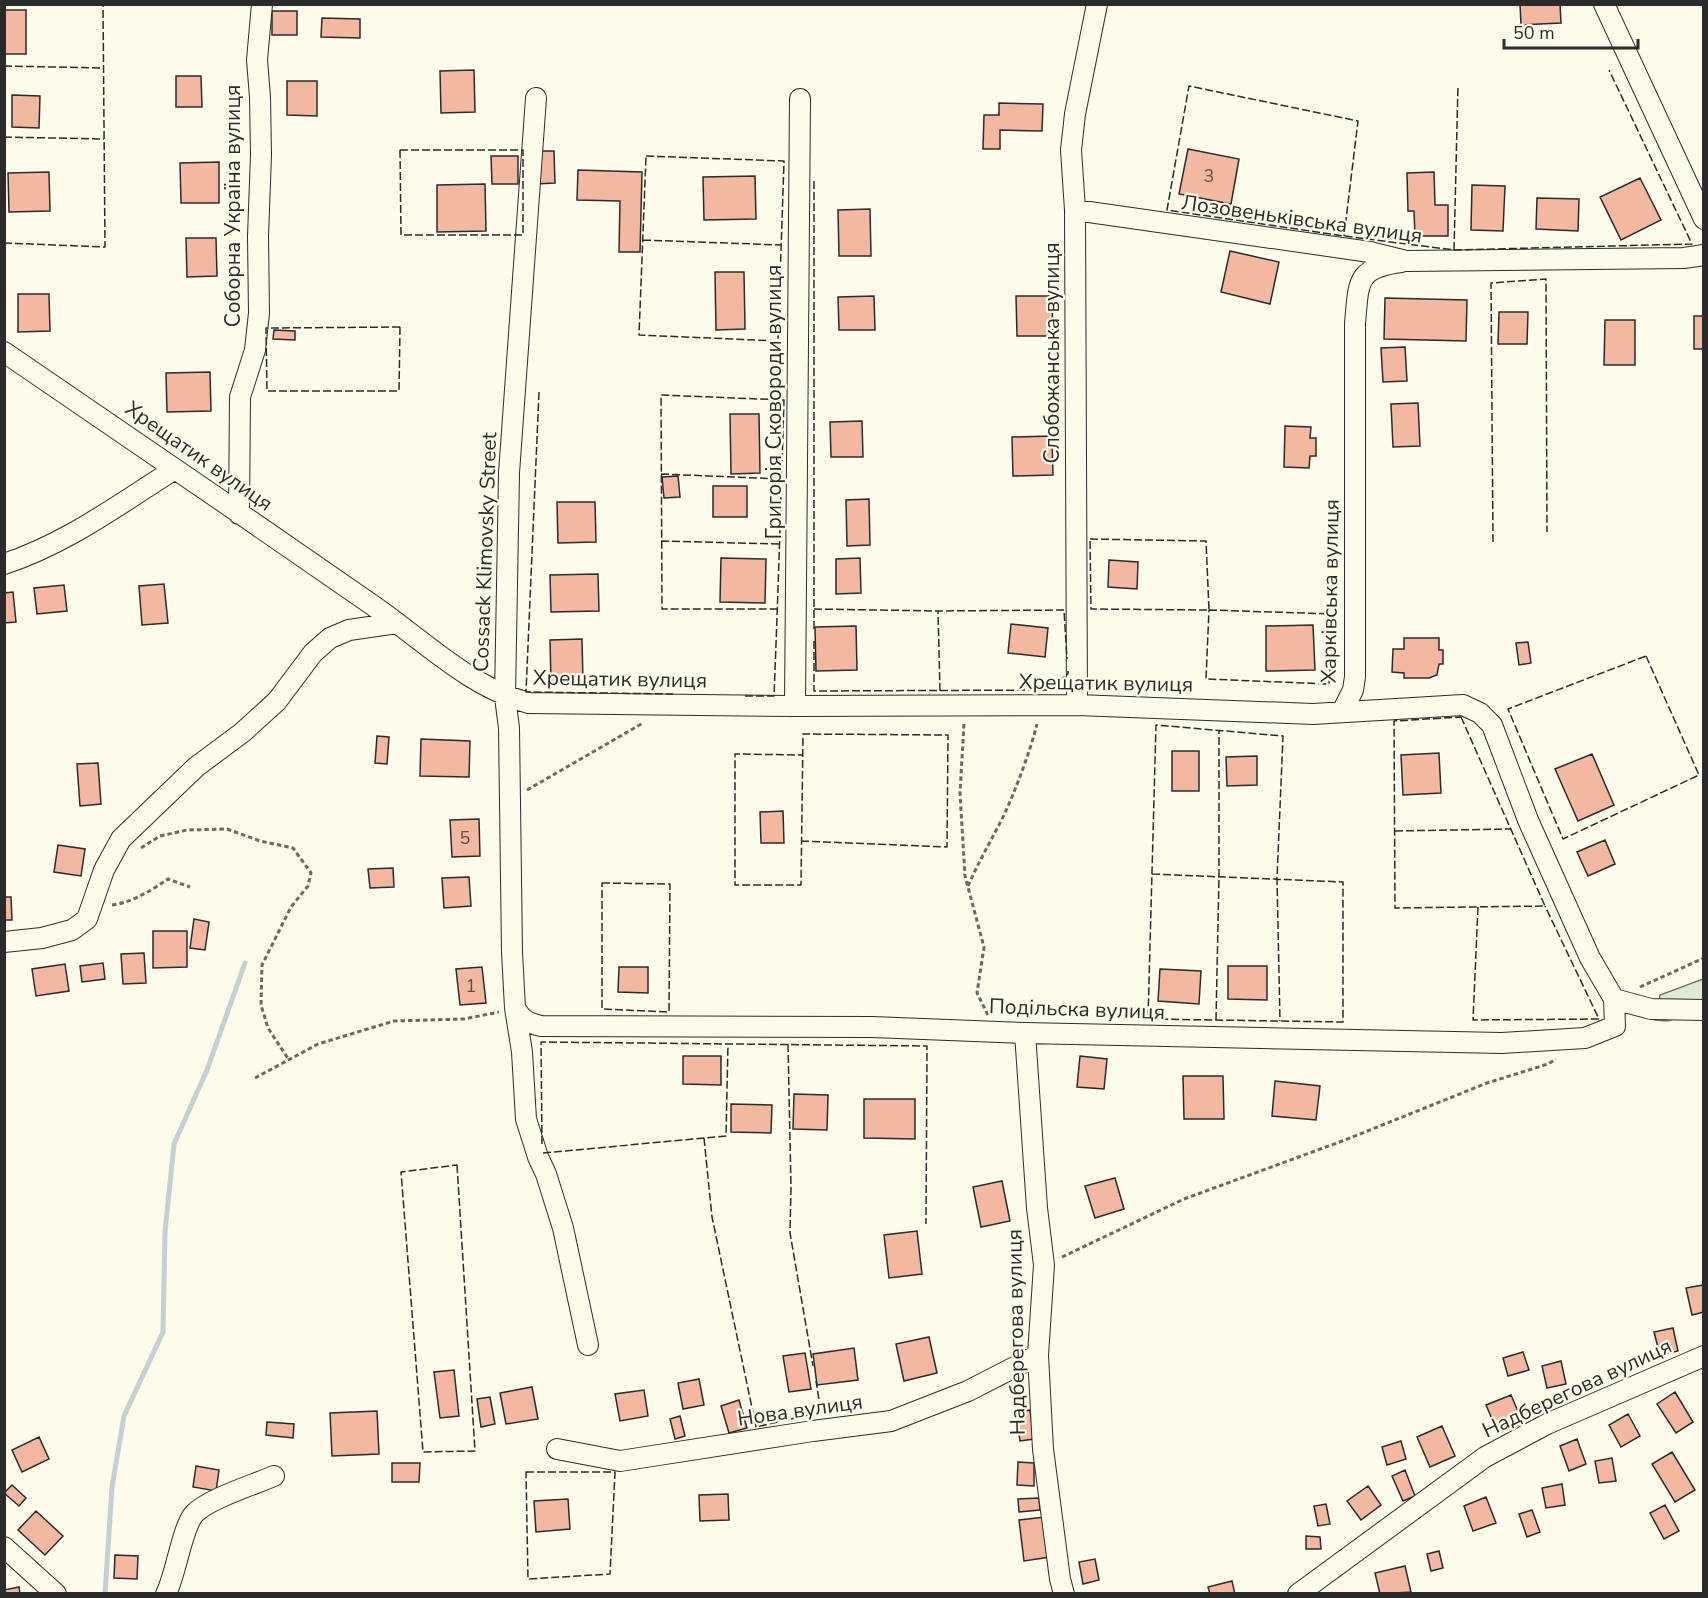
<svg xmlns="http://www.w3.org/2000/svg" width="1708" height="1598" font-family="'Nunito Sans',sans-serif">
	<style>
		.green { fill: #deebd1; stroke: #74746e; stroke-width: 1.5 }
		.lines { fill: none; stroke-linecap: round; stroke-linejoin: round }
		.stream { stroke: #c7d0d0; stroke-width: 5 }
		.building { fill: #f2b8a0; stroke: #2b2b2b; stroke-width: 1.5 }
		.minor-casing { stroke: #2b2b2b; stroke-width: 22 }
		.path { stroke: #6a6964; stroke-width: 3; stroke-dasharray: 4.5 3; stroke-linecap: butt }
		.minor { stroke: #fdfbea; stroke-width: 20 }
		.fence { stroke: #2b2b2b; stroke-width: 1.5; stroke-dasharray: 8 3; stroke-linecap: butt }
		.labels { text-anchor: middle; stroke-width: 4.5; stroke-linejoin: round; paint-order: stroke }
		.number-label { font-size: 18px; fill: #5d4e48 }
		.street-label { font-size: 21px; fill: #2b2b2b; stroke: #fdfbea }
	</style>
	<rect width="100%" height="100%" fill="#fdfbea"/>
	<path class="green" d="M1703,979v28l-35,14 -13,-1 5,-25z"/>
	<g class="lines">
		<path class="stream" d="M105,1594l7,-107 12,-71 39,-84 2,-100 9,-88 33,-74 38,-107"/>
	</g>
	<path class="building" d="M1520,4h40l1,19 -40,2z
		M4,10h22v44h-22z
		M272,11h25v24h-25z
		M322,18l38,1v19l-39,-1z
		M474,70l1,42 -34,1 -1,-42z
		M176,76h25l1,31h-26z
		M287,81h30v35l-30,-1z
		M12,95l28,1 -1,32 -27,-1z
		M999,103l44,1 -1,27 -42,-1v19h-17l1,-34h15z
		M1188,149l51,10 -8,45 -52,-10z
		M534,151h20l1,32 -20,1z
		M491,156h27v28h-26z
		M219,162v41h-38l-1,-40z
		M578,170l64,2 -2,80h-21l1,-51 -43,-1z
		M49,172l1,39 -41,1 -1,-39z
		M1434,172l1,33h13v31h-33l-1,-25h-6l-1,-38z
		M755,176l1,43 -52,1 -1,-43z
		M1640,178l21,42 -40,20 -21,-43z
		M485,184l1,47 -49,1v-47z
		M1472,185l33,1 -2,45 -32,-1z
		M1537,198l42,1 -1,32 -42,-2z
		M870,209l1,47h-32l-1,-46z
		M186,238h30l1,38 -30,1z
		M1230,251l49,11 -9,42 -49,-12z
		M715,272h29l1,57 -29,1z
		M18,294h31l1,37 -32,1z
		M874,296l1,34h-36l-1,-33z
		M1016,296h36l1,40h-36z
		M1385,298l82,2 -1,41 -82,-2z
		M1499,312h29l-1,32h-29z
		M1694,316h10v33h-10z
		M1605,320h30v45h-31z
		M274,330l21,1v9l-22,-1z
		M1405,347l2,34 -24,1 -2,-34z
		M210,372l1,39 -44,1 -1,-39z
		M1418,403l2,43 -27,1 -2,-43z
		M730,414h29l1,59 -29,1z
		M862,421l1,36h-32l-1,-35z
		M1285,426l26,1 -1,11h6v18h-6l-1,12 -25,-1z
		M1052,436l1,39 -40,1 -1,-39z
		M678,476l2,21 -16,1 -2,-21z
		M713,486h34v31h-34z
		M869,499l1,46 -23,1 -1,-46z
		M557,502h38l1,40 -38,1z
		M721,558l45,1 -1,44 -45,-1z
		M860,558l1,35 -25,1v-35z
		M1109,560l29,2 -1,27 -29,-2z
		M598,574l1,37 -48,1 -1,-37z
		M164,584l4,39 -26,2 -3,-39z
		M64,585l3,26 -30,3 -3,-26z
		M13,592l3,30 -12,1v-30z
		M1011,624l37,4 -3,29 -37,-4z
		M1313,625l2,45 -49,1v-45z
		M856,626l1,44 -41,1 -1,-44z
		M1404,638h35v12h4v14h-4l-2,11 -8,3h-25v-5l-12,-1 1,-23h11z
		M582,639l1,43 -32,1 -1,-43z
		M1528,642l3,21 -12,2 -3,-22z
		M377,736l12,1 -2,27 -12,-1z
		M421,739l49,2 -1,36 -49,-1z
		M1172,751h27v40h-27z
		M1439,753l2,40 -38,2 -2,-40z
		M1592,754l22,51 -36,16 -23,-52z
		M1257,756v29l-30,1 -1,-29z
		M98,763l3,41 -21,2 -3,-42z
		M783,811l1,32h-23l-1,-31z
		M479,819l1,37 -28,1 -2,-37z
		M1605,840l10,24 -27,12 -11,-24z
		M58,845l27,4 -4,27 -27,-4z
		M393,868l1,19 -24,1 -2,-19z
		M469,877l2,29 -27,2 -2,-30z
		M4,897h7l1,23h-8z
		M194,919l15,3 -4,28 -15,-2z
		M153,931h34v36l-34,1z
		M144,953l2,30 -23,1 -2,-30z
		M103,963l2,16 -23,3 -2,-16z
		M65,964l4,27 -33,5 -4,-27z
		M1228,966h39v34l-39,-1z
		M482,967l4,36 -26,2 -4,-36z
		M619,967h29v26l-30,-1z
		M1160,969l41,2 -2,33 -41,-3z
		M683,1056h38v29l-38,-1z
		M1080,1056l27,3 -3,30 -27,-2z
		M1183,1076h40l1,43h-40z
		M1275,1081l45,5 -4,34 -44,-4z
		M794,1094l34,1 -1,35 -34,-1z
		M864,1099h51v40l-51,-1z
		M731,1104l41,1 -1,28 -40,-1z
		M1115,1178l9,31 -29,9 -10,-32z
		M1002,1181l8,40 -29,6 -8,-40z
		M917,1231l5,43 -33,4 -5,-43z
		M1703,1285l1,27 -12,3 -6,-27z
		M1673,1328l5,23 -18,4 -6,-23z
		M929,1337l8,36 -33,8 -8,-37z
		M854,1348l4,32 -41,5 -4,-31z
		M1523,1352l6,18 -21,6 -5,-18z
		M805,1353l6,36 -22,3 -6,-36z
		M1561,1361l5,23 -19,4 -5,-22z
		M454,1370l5,46 -19,2 -6,-46z
		M699,1379l5,26 -21,4 -5,-26z
		M532,1387l6,32 -32,5 -6,-31z
		M644,1390l4,26 -28,5 -5,-27z
		M1675,1392l18,30 -17,11 -19,-29z
		M1511,1395l12,28 -25,10 -12,-28z
		M490,1397l5,27 -14,3 -4,-28z
		M739,1400l8,28 -18,5 -8,-27z
		M1030,1410l4,29 -14,2 -4,-28z
		M377,1411l2,43 -47,2 -2,-43z
		M1628,1414l12,22 -19,11 -12,-22z
		M680,1416l5,20 -10,3 -5,-20z
		M267,1422l27,2 -1,14 -27,-3z
		M1442,1426l13,30 -25,11 -13,-30z
		M39,1437l10,22 -27,13 -10,-22z
		M1577,1439l9,25 -17,7 -9,-25z
		M1401,1441l5,18 -19,6 -5,-18z
		M1672,1452l23,38 -20,12 -23,-38z
		M1612,1458l4,23 -17,2 -4,-22z
		M1018,1462l16,1v23l-17,-1z
		M392,1463h28l-1,19h-27z
		M196,1466l23,4 -3,21 -23,-4z
		M1405,1470l10,26 -12,5 -11,-25z
		M1562,1484l3,21 -19,3 -4,-20z
		M12,1485l14,13 -7,8 -15,-13z
		M1368,1486l13,19 -20,15 -14,-19z
		M728,1494l1,26 -29,1 -1,-26z
		M1486,1497l10,26 -23,8 -9,-25z
		M1039,1498l1,12 -21,2 -1,-13z
		M568,1499l2,30 -34,3 -2,-31z
		M1326,1504l4,20 -12,2 -4,-20z
		M1665,1505l14,26 -15,8 -14,-26z
		M1532,1510l8,22 -13,5 -8,-23z
		M36,1511l27,25 -18,19 -27,-25z
		M1045,1517l5,40 -26,4 -5,-41z
		M1306,1536l14,1 1,12h-15z
		M1439,1551l4,17 -12,3 -4,-17z
		M115,1555l23,1 -1,23 -23,-1z
		M1095,1559l4,21 -16,4 -4,-22z
		M1405,1566l6,26 -31,2 -5,-21z
		M1232,1581l3,13h-25l-2,-7z
		M19,1587l1,7h-16v-4z"/>
	<g class="lines">
		<defs>
			<path id="minor" d="M1604,4l100,215
				M536,98l-27,375 -4,224 4,31 3,224 3,56 7,44 4,67 12,38 8,17 17,54 25,117
				M1075,210l295,42 36,9 278,-3 20,-3
				M4,352c122,83 243,166 364,250 52,35 100,85 161,101l266,3 282,-1 236,9 150,-9 17,8 12,12 36,95 62,138 24,41 1,27 -30,12 -83,5 -477,-10 -153,-6 -331,-1c-13,-3 -19,-6 -26,-18
				M239,514l1,-117 15,-47 4,-37 -1,-77 3,-81 -1,-58 -3,-37 5,-56
				M4,564c62,-20 117,-61 171,-95
				M1077,705l-2,-495 -4,-60 4,-36 22,-110
				M795,706l5,-607
				M1342,712l11,-22 2,-13v-354c4,-40 0,-55 46,-61
				M4,942l38,-4 30,-8 15,-11 17,-49 17,-31 75,-72 47,-35 34,-31 36,-48 17,-15 19,-8 48,-7
				M1614,999l37,10 53,1
				M1025,1033l12,175 7,57 -6,90 5,94 17,130 4,15
				M557,1449l63,12 193,-30 78,-10 77,-30 70,-36
				M4,1547l52,47
				M166,1594c10,-20 16,-66 28,-80 14,-15 59,-29 80,-38
				M1298,1594l187,-137 62,-33 157,-68"/>
		</defs>
		<use href="#minor" class="minor-casing"/>
		<path class="path" d="M964,724l-4,69 5,83 19,71 -7,46 11,22
			M527,790l116,-67
			M141,848l19,-12 27,-6 40,-1 33,12 33,7 18,25 -3,13 -17,21 -29,58 -1,40 7,23 21,32
			M968,886c11,-25 24,-47 36,-71 12,-26 26,-63 33,-91
			M112,905c19,-2 40,-15 56,-26l22,8
			M1640,987l64,-29
			M255,1078l63,-34 76,-23 70,-2 35,-7
			M1062,1257l122,-58 161,-59 142,-57 61,-19 8,-5"/>
		<use href="#minor" class="minor"/>
		<path class="fence" d="M4,66l100,2
			M4,137l100,2
			M400,150h123v85h-122z
			M646,156l138,5 -6,180 -139,-6z
			M1344,236l14,-115 -169,-35 -22,124 177,26 110,14 238,-6 -83,-174
			M643,240l138,5
			M4,243l101,4 -2,-243
			M1454,250l4,-165
			M400,327l-1,64h-132l-1,-63z
			M539,392l-13,300 147,2
			M661,474l121,5
			M1090,539l116,2 3,69 -118,-1z
			M661,541l118,3
			M1493,542l-2,-259 55,-4 1,253
			M814,609l124,2
			M1209,610l125,4 -5,70 -123,-5z
			M814,629v-448
			M814,641v50l233,-1 21,-16v-3
			M1646,656l53,119 -136,64 -55,-130z
			M940,691l-2,-80 126,-1 3,49
			M745,696h29c4,-99 7,-197 10,-296l-123,-5 1,214h115
			M1461,717l84,189 -150,2 -1,-187z
			M1395,831l116,-2
			M801,841l146,6 1,-112 -145,-1 -2,151h-66v-131l67,1
			M1152,874l191,8v140c-65,-1 -130,-2 -195,-3l8,-294 127,11 -6,143 3,142
			M602,883l68,1 -1,128 -67,-3z
			M1478,907l-5,113 126,-1 -54,-113
			M1216,1020l3,-144v-145
			M788,1044l3,144 -1,45 23,133
			M704,1138l8,79 44,210 65,-15 -5,-31
			M542,1144l-1,-102 386,4 -1,178
			M543,1153l183,-17 2,-92
			M457,1165l18,286 -52,1 -22,-280z
			M526,1472h89l-5,102 -82,5z"/>
	</g>
	<g class="labels">
		<g class="number-label">
			<text x="1209" y="182">3</text>
			<text x="465" y="844">5</text>
			<text x="471" y="992">1</text>
		</g>
		<g class="street-label">
			<text transform="translate(233 206) rotate(-90)" y="7">Соборна Україна вулиця</text>
			<text transform="translate(1302 219) rotate(8)" y="7">Лозовеньківська вулиця</text>
			<text transform="translate(1052 353) rotate(-90)" y="7">Слобожанська вулиця</text>
			<text transform="translate(774 402) rotate(-90)" y="7">Григорія Сковороди вулиця</text>
			<text transform="translate(199 456) rotate(35)" y="7">Хрещатик вулиця</text>
			<text transform="translate(485 552) rotate(-88)" y="7">Cossack Klimovsky Street</text>
			<text transform="translate(1330 591) rotate(-89)" y="7">Харківська вулиця</text>
			<text transform="translate(620 679) rotate(1)" y="7">Хрещатик вулиця</text>
			<text transform="translate(1106 683) rotate(1)" y="7">Хрещатик вулиця</text>
			<text transform="translate(1077 1009) rotate(2)" y="7">Подільска вулиця</text>
			<text transform="translate(1016 1332) rotate(-91)" y="7">Надберегова вулиця</text>
			<text transform="translate(1577 1388) rotate(-25)" y="7">Надберегова вулиця</text>
			<text transform="translate(800 1410) rotate(-8)" y="7">Нова вулиця</text>
		</g>
	</g>
	<rect width="1708" height="1598" fill="none" stroke="#2b2b2b" stroke-width="12"/>
	<path d="M1504 39v9h134v-9" fill="none" stroke="#2b2b2b" stroke-width="3"/>
	<text x="1513" y="39" font-size="18" fill="#2b2b2b" stroke="#fdfbea" stroke-width="4.5" paint-order="stroke">50 m</text>
</svg>
